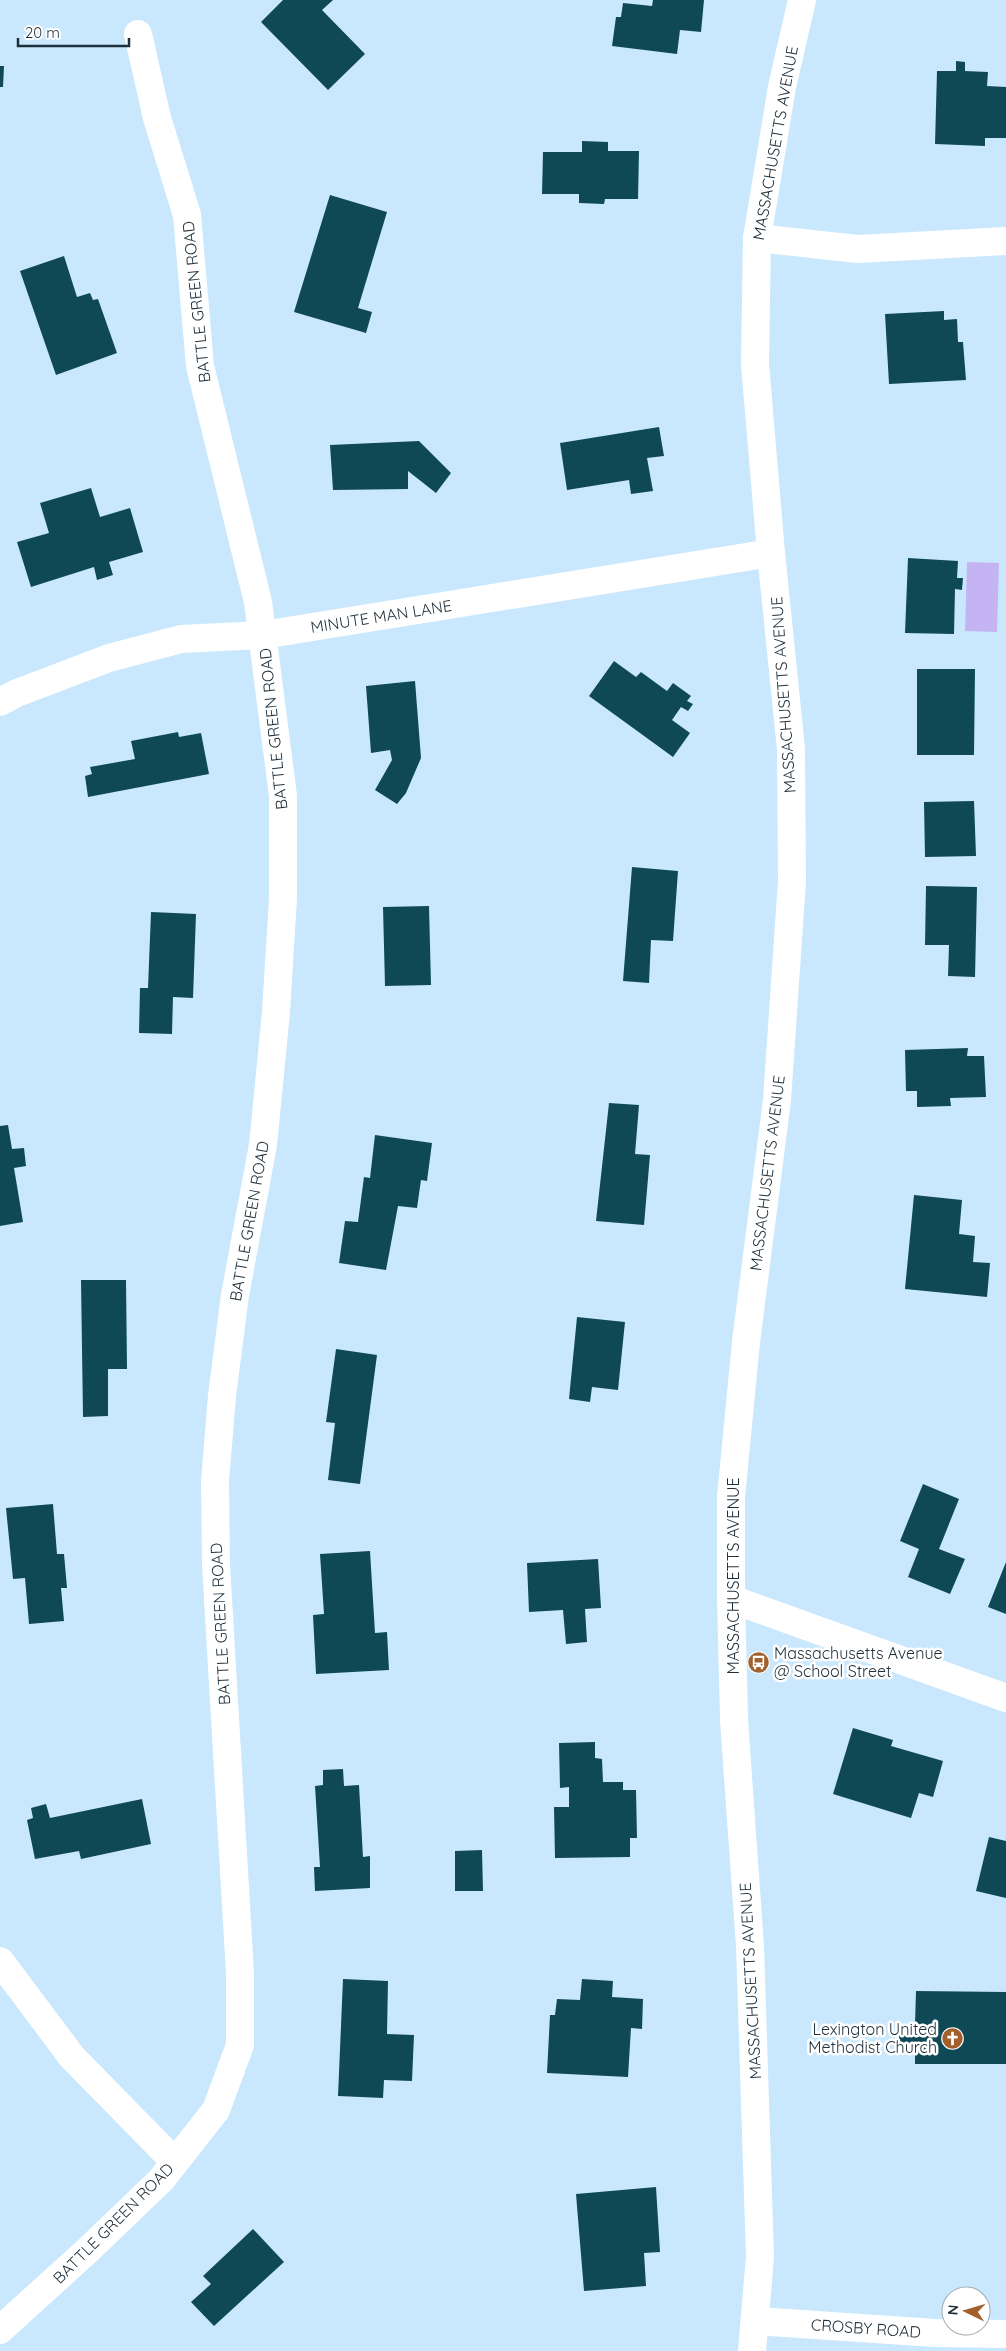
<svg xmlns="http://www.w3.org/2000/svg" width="1006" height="2351" font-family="Quicksand,sans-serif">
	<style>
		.water { fill: #c4b4f4 }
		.building { fill: #104956 }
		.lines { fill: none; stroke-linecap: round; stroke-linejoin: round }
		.minor { stroke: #fff; stroke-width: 28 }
		.tertiary { stroke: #fff; stroke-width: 28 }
		.secondary { stroke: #fff; stroke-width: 28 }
		.labels { text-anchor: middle; stroke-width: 5; stroke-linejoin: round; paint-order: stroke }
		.street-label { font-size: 16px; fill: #1f2f39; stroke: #fff }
		.poi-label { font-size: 16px; fill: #1f2f39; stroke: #fff; text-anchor: start }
	</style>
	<rect width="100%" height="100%" fill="#c9e8fd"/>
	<path class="water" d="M967,562l32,1 -2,69 -32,-1z"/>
	<path class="building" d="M283,0h50l-11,10 43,44 -37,36 -67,-68z
		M653,0h51l-3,32 -21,-2 -3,24 -65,-8 4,-29h5l2,-14 29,3z
		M956,61l9,1v9l23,1 -1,14 19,1v51h-21v8l-50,-2 2,-73h19z
		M0,66h4l-1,21h-3z
		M582,141l26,1v9h31l-1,48h-33l-1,5 -25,-1v-9h-37l1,-42h39z
		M330,195l57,17 -29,96 14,4 -6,21 -72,-21z
		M64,256l13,41 13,-4 3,7 5,-1 19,54 -61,22 -36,-104z
		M944,311v9l13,-1 1,23h5l3,38 -77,4 -4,-70z
		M659,427l5,29 -17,2 6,33 -22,3 -2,-14 -62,10 -7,-47z
		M419,441l32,32 -15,20 -28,-22v18l-75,1 -3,-45z
		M91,488l9,29 30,-9 13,44 -34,10 4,13 -16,5 -3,-13 -63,20 -14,-45 32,-9 -9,-30z
		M908,558l50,3 -1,17h6l-1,12 -7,-1 -1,45 -49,-1z
		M614,661l22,16 5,-5 26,19 6,-8 18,13 -4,5 6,3 -5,7 -7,-4 -9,13 18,13 -17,24 -84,-61z
		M917,669h58l-1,86h-57z
		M415,681l6,77 -15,35 -9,11 -22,-14 17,-30 -2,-10 -19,3 -5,-67z
		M178,732l1,5 22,-4 8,41 -121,23 -3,-21 7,-2 -2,-7 45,-8 -4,-18z
		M974,801l2,55 -51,1 -1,-55z
		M632,867l46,4 -5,70 -22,-1 -2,43 -26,-2z
		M926,886l51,1 -2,90 -27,-1 1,-31h-24z
		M429,906l2,79 -46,1 -2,-79z
		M151,912l45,2 -3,84 -20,-1 -1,37 -33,-1 1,-45h8z
		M968,1048l-1,8h17l2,41 -36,1 1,8 -34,1v-16h-11l-1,-41z
		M609,1103l30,2 -4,49 15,1 -6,70 -48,-4z
		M8,1125l4,24 12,-1 2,18 -12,2 9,54 -23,4v-100z
		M375,1135l57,8 -5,38 -6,-1 -4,28 -19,-2 -12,64 -47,-7 6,-42 13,1 6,-45 6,1z
		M914,1195l48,5 -3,34 16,2 -2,26 17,1 -3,34 -82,-8z
		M81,1280h45l1,89h-19v47l-25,1z
		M577,1317l48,5 -7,68 -26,-3 -2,15 -21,-3z
		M336,1349l41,6 -17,129 -32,-4 7,-57 -9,-1z
		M923,1484l36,15 -20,50 26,10 -15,35 -42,-17 11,-28 -19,-8z
		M53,1504l4,50h7l3,34h-6l3,33 -35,3 -4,-46 -12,1 -7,-71z
		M370,1551l5,82 12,-1 2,38 -73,4 -3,-59 11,-1 -4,-60z
		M598,1559l3,49 -16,1 2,33 -21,2 -3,-34 -34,2 -2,-49z
		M1006,1562v52l-18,-7z
		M853,1728l40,12 -2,6 52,15 -10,36 -14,-4 -8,25 -78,-24z
		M595,1742v16l7,1 1,23h20v8h13l1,48h-7v19l-75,1 -1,-51h15v-20l-9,1 -1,-45z
		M343,1769l1,17 15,-1 4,72 7,-1v32l-55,3 -1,-24h6l-5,-81 8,-1v-15z
		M142,1799l9,45 -70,15 -2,-8 -44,8 -8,-39 6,-2 -2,-10 15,-4 4,14z
		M989,1837l17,4v57l-30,-7z
		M482,1850l1,41h-28v-40z
		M343,1979l45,2 -1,53 27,1 -2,46 -28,-1 -1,18 -45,-2z
		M582,1979l31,2 -1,16 31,2 -1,30 -11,-1 -3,49 -81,-4 3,-58h5l2,-16 23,1z
		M916,1991l90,1v72h-91v-12h-16v-28h16z
		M656,2187l4,65 -16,1 2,33 -62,5 -8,-97z
		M253,2229l31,33 -70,64 -23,-24 20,-18 -8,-8z"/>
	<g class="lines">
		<path class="minor" d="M757,238l101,11 148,-8
			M0,702l17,-9 92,-35 72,-19 82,-4 508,-82
			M0,1961l72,96 103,105
			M756,2321l179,12 71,1
			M0,2330l88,-80 73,-70 55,-70 24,-65v-72l-24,-408 -1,-84 7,-85 13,-101 28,-150 13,-133 7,-114v-102l-25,-194 -58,-236 -13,-151 -30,-97 -19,-84"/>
		<path class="tertiary" d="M731,1599l275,99"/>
		<path class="secondary" d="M752,2351l8,-94 -10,-311 -16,-226 -3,-121v-102l15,-155 31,-242 15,-219 -1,-132 -20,-196 -16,-189 2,-126 25,-151 20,-87"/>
	</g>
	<defs>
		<symbol id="bus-disc" viewBox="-11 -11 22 22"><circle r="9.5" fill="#a1602c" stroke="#fff"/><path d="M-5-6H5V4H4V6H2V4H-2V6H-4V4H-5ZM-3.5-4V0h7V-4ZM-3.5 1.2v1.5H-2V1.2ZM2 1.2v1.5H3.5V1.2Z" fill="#fff"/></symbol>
		<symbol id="church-disc" viewBox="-11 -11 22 22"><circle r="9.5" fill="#a1602c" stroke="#fff"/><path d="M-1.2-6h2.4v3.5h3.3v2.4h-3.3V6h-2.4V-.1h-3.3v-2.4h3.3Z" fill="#fff"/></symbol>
	</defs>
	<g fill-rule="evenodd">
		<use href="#bus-disc" x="746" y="1650" width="25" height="25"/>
		<use href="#church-disc" x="940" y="2026" width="25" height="25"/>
	</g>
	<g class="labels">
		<g class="street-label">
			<text transform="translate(775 143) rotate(-80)" y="6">MASSACHUSETTS AVENUE</text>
			<text transform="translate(196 302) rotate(-96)" y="6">BATTLE GREEN ROAD</text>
			<text transform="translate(381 616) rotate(-9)" y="6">MINUTE MAN LANE</text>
			<text transform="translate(783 695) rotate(-94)" y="6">MASSACHUSETTS AVENUE</text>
			<text transform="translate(273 729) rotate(-96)" y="6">BATTLE GREEN ROAD</text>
			<text transform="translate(767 1173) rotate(-83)" y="6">MASSACHUSETTS AVENUE</text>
			<text transform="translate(249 1221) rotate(-80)" y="6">BATTLE GREEN ROAD</text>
			<text transform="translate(733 1576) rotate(-90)" y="6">MASSACHUSETTS AVENUE</text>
			<text transform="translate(220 1624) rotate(-93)" y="6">BATTLE GREEN ROAD</text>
			<text transform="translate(750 1981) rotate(-93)" y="6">MASSACHUSETTS AVENUE</text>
			<text transform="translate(113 2223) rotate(-45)" y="6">BATTLE GREEN ROAD</text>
			<text transform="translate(866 2328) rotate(4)" y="6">CROSBY ROAD</text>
		</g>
		<g class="poi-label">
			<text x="774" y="1659">Massachusetts Avenue<tspan x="774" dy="18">@ School Street</tspan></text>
			<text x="937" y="2035" text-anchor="end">Lexington United<tspan x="937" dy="18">Methodist Church</tspan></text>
		</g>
	</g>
	<g transform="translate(966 2311) rotate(275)"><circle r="24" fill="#ffffff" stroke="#a5acb0"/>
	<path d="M0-4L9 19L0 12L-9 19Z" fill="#a1602c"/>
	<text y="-8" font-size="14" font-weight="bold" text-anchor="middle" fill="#1f2f39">N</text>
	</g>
	<path d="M18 38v8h111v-8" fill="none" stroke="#1f2f39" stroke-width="2.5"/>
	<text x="25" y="38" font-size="15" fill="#1f2f39" stroke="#ffffff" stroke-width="4" paint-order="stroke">20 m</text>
</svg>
